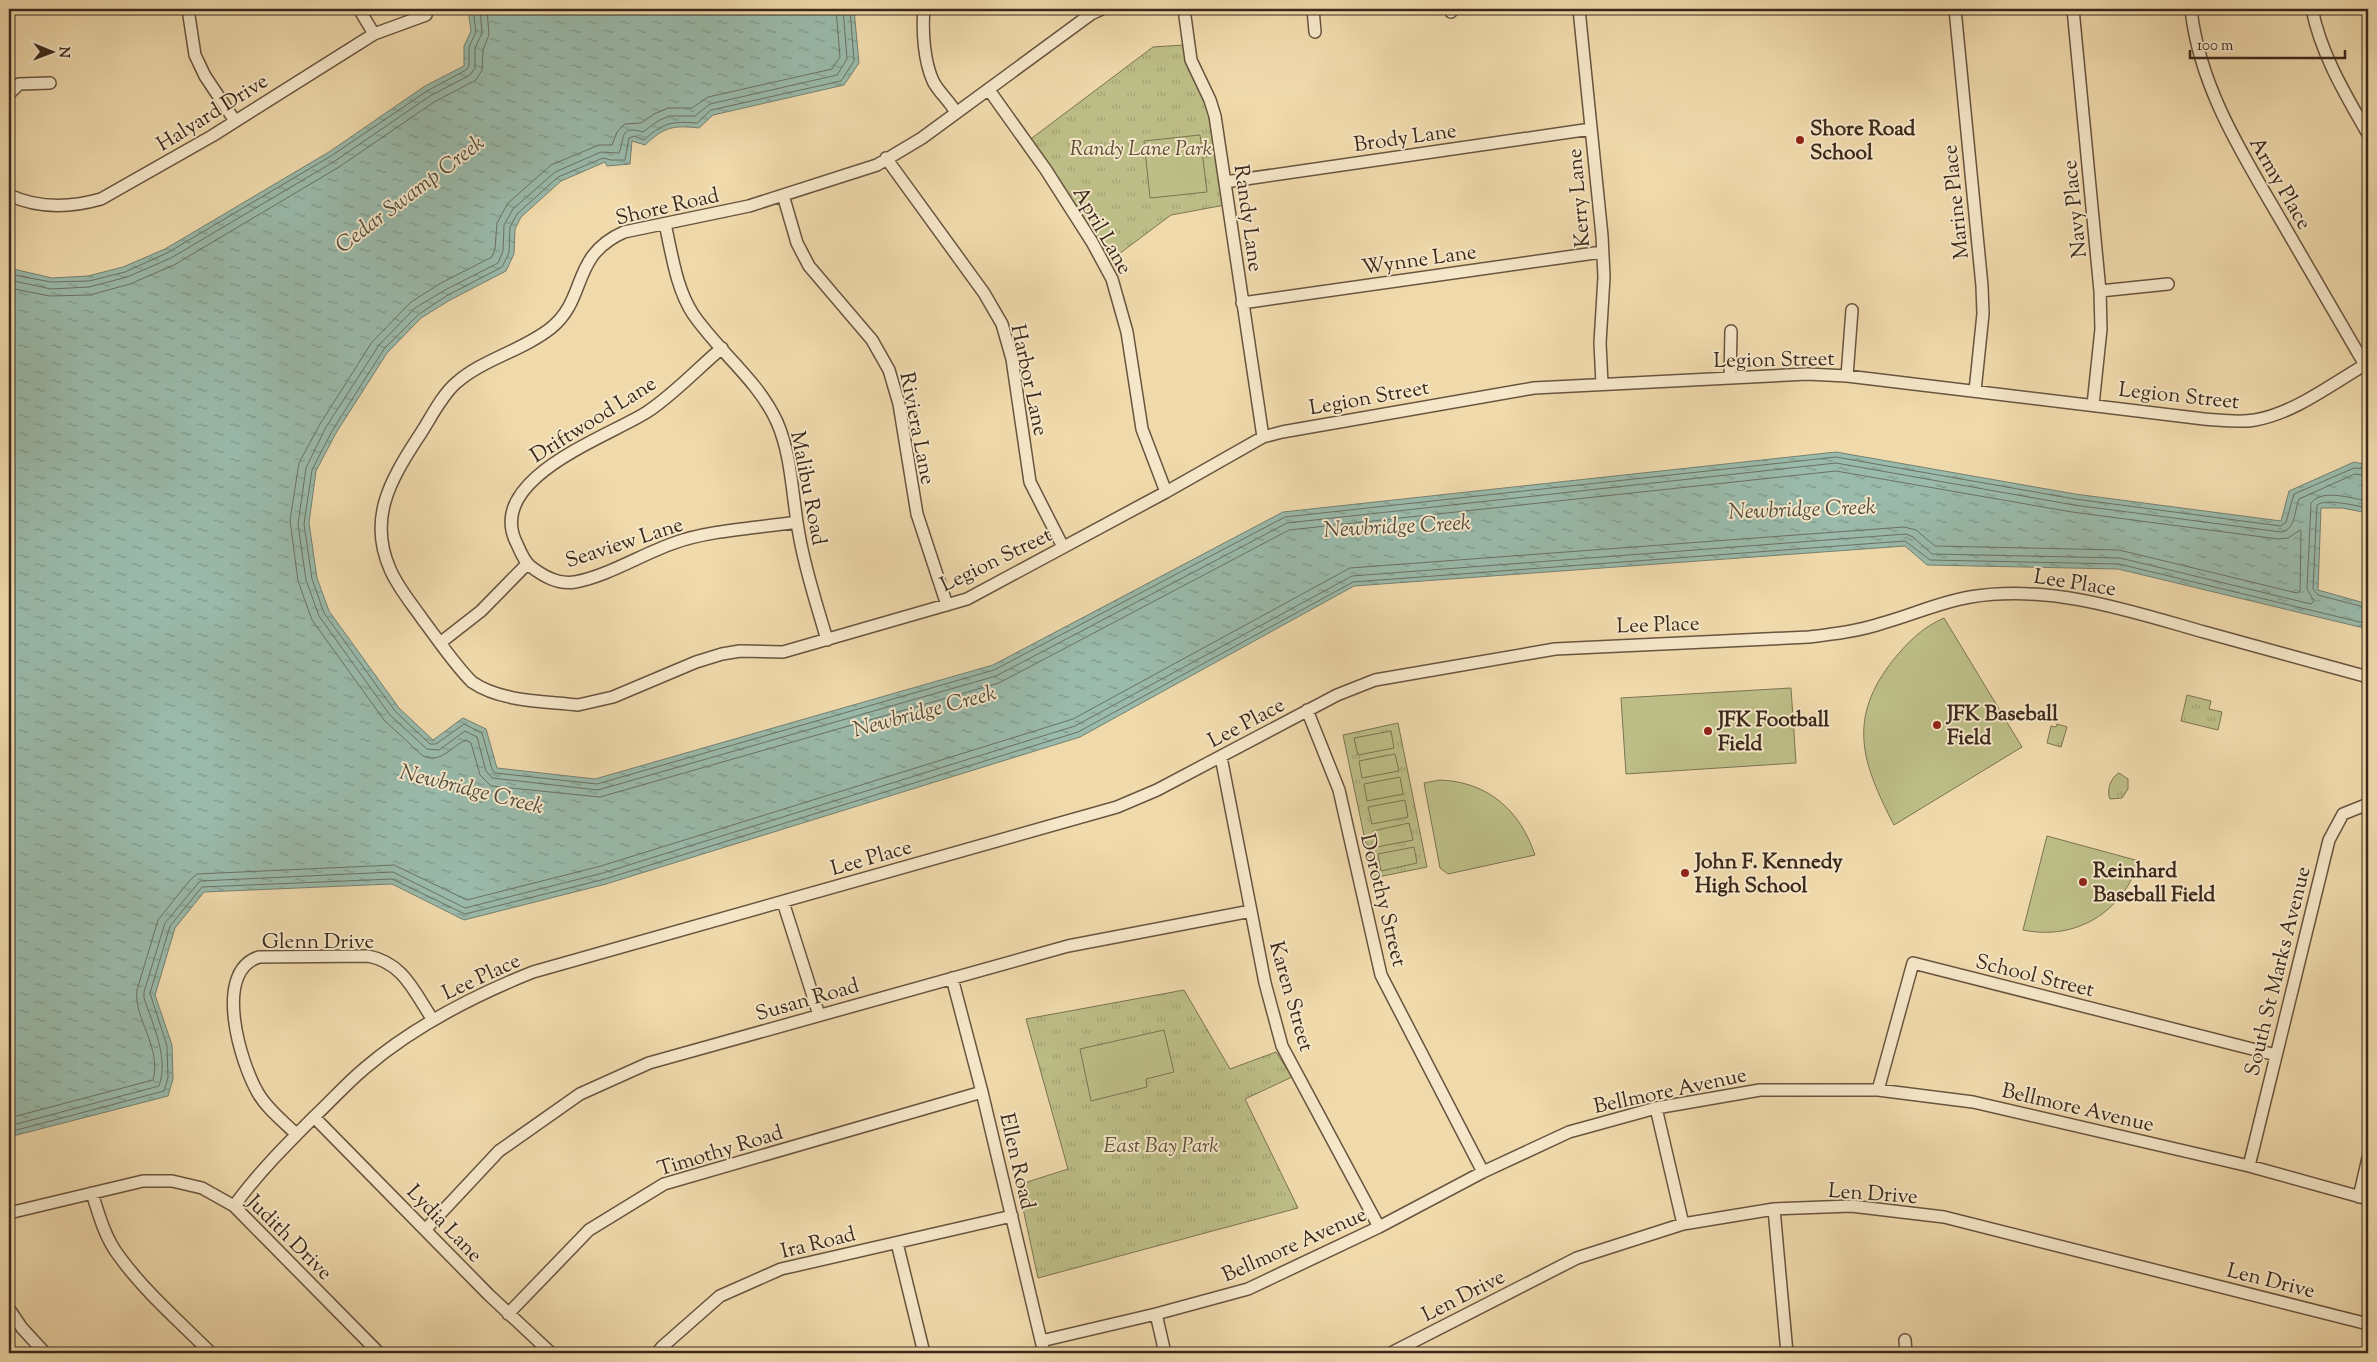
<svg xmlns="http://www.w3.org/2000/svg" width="2377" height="1362" font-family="'Sorts Mill Goudy',serif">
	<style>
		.grass { fill: url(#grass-tufts); stroke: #7c7351 }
		.pitch { fill: #bdbe87; stroke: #7c7351 }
		.water { fill: url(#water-ripples); stroke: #748071 }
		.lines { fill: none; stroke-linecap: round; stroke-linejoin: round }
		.shore { stroke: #6a7163; stroke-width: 1 }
		.minor-casing { stroke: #68543f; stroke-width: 14 }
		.minor { stroke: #f5e7c9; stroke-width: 11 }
		.poi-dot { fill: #8f2418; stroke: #f5e7c9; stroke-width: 2 }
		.labels { text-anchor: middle; stroke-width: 4; stroke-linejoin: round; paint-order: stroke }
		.street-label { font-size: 21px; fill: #3b281b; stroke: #f5e7c9 }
		.poi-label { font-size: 21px; font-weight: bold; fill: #3b281b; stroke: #f5e7c9; text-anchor: start }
		.park-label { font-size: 21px; font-style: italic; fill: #5c4e36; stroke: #f5e7c9 }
		.water-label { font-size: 22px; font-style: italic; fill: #534c3f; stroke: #f5e7c9 }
	</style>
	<defs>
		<pattern id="grass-tufts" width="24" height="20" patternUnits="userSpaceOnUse" patternTransform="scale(1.25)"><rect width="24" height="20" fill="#bdbe87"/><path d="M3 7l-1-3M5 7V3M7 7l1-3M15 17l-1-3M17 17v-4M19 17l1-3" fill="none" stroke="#a3a374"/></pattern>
		<pattern id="water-ripples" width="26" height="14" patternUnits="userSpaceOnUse" patternTransform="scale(1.25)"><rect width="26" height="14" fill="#9abaab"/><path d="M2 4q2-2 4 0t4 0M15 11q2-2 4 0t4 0" fill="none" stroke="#7f978a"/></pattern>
	</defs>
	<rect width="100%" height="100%" fill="#f0daac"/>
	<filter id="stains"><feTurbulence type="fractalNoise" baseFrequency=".004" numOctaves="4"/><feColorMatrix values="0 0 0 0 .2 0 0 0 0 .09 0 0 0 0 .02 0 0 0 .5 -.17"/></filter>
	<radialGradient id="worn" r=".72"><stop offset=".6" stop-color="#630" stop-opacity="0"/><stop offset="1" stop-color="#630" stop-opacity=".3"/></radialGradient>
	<path class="grass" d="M1184,45l29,73 12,87 -54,10 -64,48 -79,-122 125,-94z
		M2187,695l24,6 -2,8 13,3 -4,18 -37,-9z
		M1398,723l29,144 -54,11 -30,-143z
		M2057,724l10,3 -6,20 -14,-4 4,-17 5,1z
		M2119,773l9,6v10l-6,9 -12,1c-4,-8 1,-22 9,-26z
		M1184,990l46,79 46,-17 16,25 -47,22 53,109 -260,70 -20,-93 50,-16 -42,-150z"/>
	<path class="pitch" d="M1200,135l7,57 -57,6 -6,-57z
		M1944,618l78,129 -128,78c-32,-62 -48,-106 0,-166 15,-18 29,-32 50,-41z
		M1791,688l5,75 -170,11 -5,-76z
		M1391,731l3,17 -36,7 -4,-17z
		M1395,754l4,17 -37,7 -3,-17z
		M1400,777l3,17 -36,7 -3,-17z
		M1440,780c48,2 80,30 95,75l-87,19 -8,-6 -16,-85z
		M1405,800l3,17 -36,7 -4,-17z
		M1409,823l4,17 -36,7 -4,-16z
		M2047,836l92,25c-16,51 -63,80 -116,69z
		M1414,847l3,16 -36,8 -3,-17z
		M1164,1030l10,42 -28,7 1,8 -56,14 -11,-52z"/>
	<path class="water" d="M468,9h386l5,54 -15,22 -131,30 -14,13c-26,-3 -35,-1 -54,17l-13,-4 -2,23 -23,2 -2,-4 -44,19 -40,36 -6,12 -1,25 -8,17 -56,29 -29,18 -34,35 -51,80 -20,38 -7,52 8,55 12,33 70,97 34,32 30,-22 23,11 11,39 98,11 398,-114 290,-153 553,-60 239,42 206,27 8,-30 65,-29 14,3v48l-26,-5h-21l-3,82 50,14v25l-250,-60 -191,-4 -22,-19 -551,40 -274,151 -474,147 -142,36 -72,-36 -188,8 -29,36 -20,67 17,50 1,34 -5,17 -159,41v-869l43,10 36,-2 35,-9 42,-18 164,-97 96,-66 39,-20v-20l7,-15z"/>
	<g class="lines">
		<path class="shore" d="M843,9l4,50 -10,16 -127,29 -15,12h-26l-11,5 -15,11c-24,-7 -18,6 -24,21l-18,-1 -46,20 -42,37 -9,16 -1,26 -5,12 -53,27 -30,18 -36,37 -53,82 -20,41 -8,56 8,56 13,36 71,99 37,34 12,1 26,-19 12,6 9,34 6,7 106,12 398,-114 291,-153 549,-60 238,42 207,27c15,-3 13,-21 18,-33l56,-25 13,2
			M850,9l4,52 -13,20 -130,29 -14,13c-26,-2 -34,0 -53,17l-10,-4 -5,2 -4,22h-14l-8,-2 -45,19 -41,37 -7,13 -1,26 -7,14 -54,28 -29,19 -35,35 -52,82 -20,39 -8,54 8,55 12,34 71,98 35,33h6l28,-20 18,9 10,36 3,4 102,11 397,-114 291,-153 551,-60 239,42 206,27 5,-4 8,-28 60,-26 14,1
			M9,274l42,8 38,-1 36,-9 42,-19 164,-97 96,-65 39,-21 3,-4v-19l7,-15 -3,-23
			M9,280l42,9 38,-2 38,-10 44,-19 164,-97 95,-65 40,-21 5,-7v-20l7,-15 -2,-24
			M9,288l41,8 40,-1 40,-11 44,-19 165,-98 95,-65 42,-22 6,-10 1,-20 6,-15 -2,-26
			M2368,508c-12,-2 -41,-10 -51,-3l-4,84 5,6 50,13
			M9,1118l144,-38c9,-32 -20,-63 -16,-90l21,-70 32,-40 7,-6 197,-9 73,35 134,-34 472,-147 277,-151 554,-41 12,3 19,16 184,4 178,43 3,-2 1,-59 -1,-2 -12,8 -10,1 -206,-27 -236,-41 -547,59 -290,153 -399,114 -109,-11 -11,-11 -9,-32 -5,-3c-15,6 -24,24 -43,16l-39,-36 -72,-100 -14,-39 -8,-61 9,-57 21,-39 52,-82 39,-40 30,-19 51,-26 3,-8 2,-26 11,-20 43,-38 48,-20h13l5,-13 8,-8 16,-1 13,-9 14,-6h24l16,-11 124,-28 8,-12 -4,-48
			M9,1126l150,-40c10,-28 -6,-61 -15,-88v-6l21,-69 35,-42 193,-9 72,36 138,-35 472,-147 277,-150 554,-42 7,3 19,17 188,4 191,46 3,-3 -7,-12 4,-86c11,-15 42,-4 57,-2
			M9,1132l155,-41 4,-13 -1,-32 -17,-53 20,-67 32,-39 190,-8 73,35 140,-35 473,-147 275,-150 552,-41 25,19 189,4 249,60"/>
		<defs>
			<path id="minor" d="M188,9l7,46 10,21 30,45
				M359,9l15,25
				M924,9c-2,22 0,52 9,72 6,12 17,20 23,32
				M1102,9l-11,5 -169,124 -45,27 -128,41 -125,26c-54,24 -36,66 -73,96 -29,23 -68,31 -95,55 -16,14 -27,39 -39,56 -27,42 -49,80 -27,130 8,19 22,35 33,51 16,21 31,44 49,62 29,20 72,19 106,23l35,-8 83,-35 26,-8 18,-3 43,1 184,-53 199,-107 97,-55 19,-5 252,-44 273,-14 40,2 357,43c17,1 34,4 51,1 40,-7 78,-37 113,-57
				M1184,9l7,51 19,40 5,16 48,321
				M1313,9l2,23
				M1450,9l1,3
				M1579,9l23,227 2,41 -4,66 2,41
				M1955,9l27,277 1,28 -8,77
				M2073,9l27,282 1,38 -8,76
				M2191,9c8,76 50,143 88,208 29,49 57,99 86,148
				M2312,9c9,45 33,85 56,125
				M989,90l57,80 46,72 20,37 15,53 15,97 24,63
				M9,94l10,-10 31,-1
				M886,158l98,135 18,31 10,35 18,123 33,65
				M1225,182l366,-53
				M9,195c30,14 60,13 92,4l111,-63 162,-102 52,-19
				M783,195l14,48 12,23 63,74 17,30 10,34 18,110 30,91
				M665,224c7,30 11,64 28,90 26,38 65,66 84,108 15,34 15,75 22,112 6,36 18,71 28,106
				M2100,291l68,-7
				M1242,303l360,-51
				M722,348c-24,20 -49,47 -75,64 -39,25 -164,67 -130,132 3,7 7,17 13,22 13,10 28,19 45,16 33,-6 67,-28 99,-39 35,-13 85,-15 123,-21
				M1847,376l5,-66
				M1730,378l1,-47
				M440,643l41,-32 46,-47
				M1307,710l32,80 42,185 102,197
				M1221,757l44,226 17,63 97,181
				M783,902l36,113
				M952,978l30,114 62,261
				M1878,1090l35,-127 363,92
				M1656,1108l27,116
				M314,1117l175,178 62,58
				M295,1133c-12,-12 -28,-24 -37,-40 -17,-29 -46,-121 1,-136l109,-1c36,7 46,36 65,64
				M2249,1166l80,-326 14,-26 25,-10
				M92,1193c7,22 13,45 27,63 26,36 61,66 92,97
				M2359,1197l9,-39
				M234,1206c24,-33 52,-61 81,-90 17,-16 32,-33 50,-48 49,-42 108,-72 168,-96l584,-165 40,-17 180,-95 38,-15 180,-31 254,-12c25,-3 50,-6 74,-14 29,-8 57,-21 87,-26 81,-13 157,13 234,35 55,15 109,30 164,45
				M1774,1209l13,144
				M9,1213l134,-32h29l30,7 32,18 145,147
				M425,1230l74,-79 81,-57 69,-31 419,-117 183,-35
				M897,1243l27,110
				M9,1309l13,19 23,25
				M508,1314l81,-84 75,-46 318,-92
				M1156,1314l9,39
				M1905,1340l1,13
				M1041,1341l115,-27 92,-25 131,-62 104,-55 86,-40 87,-24 104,-18h118l95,12 276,64 119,33
				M657,1353l5,-6 58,-51 61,-27 231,-53
				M1391,1353l186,-95 106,-34 91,-15 77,-3 93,11 424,107"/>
		</defs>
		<use href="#minor" class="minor-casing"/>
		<use href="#minor" class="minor"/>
	</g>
	<g class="poi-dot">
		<circle cx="1800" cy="140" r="5"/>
		<circle cx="1937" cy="725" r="5"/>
		<circle cx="1708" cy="731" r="5"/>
		<circle cx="1685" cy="873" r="5"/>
		<circle cx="2083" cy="882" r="5"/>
	</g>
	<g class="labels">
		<g class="street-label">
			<text transform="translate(212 112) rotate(-32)" y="7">Halyard Drive</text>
			<text transform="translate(1405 137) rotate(-8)" y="7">Brody Lane</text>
			<text transform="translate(2281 183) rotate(60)" y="7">Army Place</text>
			<text transform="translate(1578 198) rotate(-95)" y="7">Kerry Lane</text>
			<text transform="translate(1955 202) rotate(-96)" y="7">Marine Place</text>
			<text transform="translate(667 206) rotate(-13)" y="7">Shore Road</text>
			<text transform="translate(2074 209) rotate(-96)" y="7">Navy Place</text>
			<text transform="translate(1249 218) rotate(82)" y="7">Randy Lane</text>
			<text transform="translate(1103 230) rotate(60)" y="7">April Lane</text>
			<text transform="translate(1419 259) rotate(-8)" y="7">Wynne Lane</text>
			<text transform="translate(1774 359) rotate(-1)" y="7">Legion Street</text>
			<text transform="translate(1030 380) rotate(78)" y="7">Harbor Lane</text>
			<text transform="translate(2179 395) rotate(6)" y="7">Legion Street</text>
			<text transform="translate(1369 397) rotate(-10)" y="7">Legion Street</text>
			<text transform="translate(593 419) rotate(-32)" y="7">Driftwood Lane</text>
			<text transform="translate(918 428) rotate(79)" y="7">Riviera Lane</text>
			<text transform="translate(809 488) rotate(79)" y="7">Malibu Road</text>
			<text transform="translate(624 542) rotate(-18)" y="7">Seaview Lane</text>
			<text transform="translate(996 559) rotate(-26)" y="7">Legion Street</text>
			<text transform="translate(2075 582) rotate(9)" y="7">Lee Place</text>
			<text transform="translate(1658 624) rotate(-2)" y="7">Lee Place</text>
			<text transform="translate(1246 722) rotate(-28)" y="7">Lee Place</text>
			<text transform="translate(871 857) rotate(-16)" y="7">Lee Place</text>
			<text transform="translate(1384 900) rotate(76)" y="7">Dorothy Street</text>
			<text x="318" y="948">Glenn Drive</text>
			<text transform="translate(2277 971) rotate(-76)" y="7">South St Marks Avenue</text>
			<text transform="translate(2035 975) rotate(14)" y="7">School Street</text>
			<text transform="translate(481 976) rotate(-25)" y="7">Lee Place</text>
			<text transform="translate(1292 996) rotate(74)" y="7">Karen Street</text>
			<text transform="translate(807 999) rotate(-16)" y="7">Susan Road</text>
			<text transform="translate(1670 1090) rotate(-12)" y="7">Bellmore Avenue</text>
			<text transform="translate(2078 1107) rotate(13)" y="7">Bellmore Avenue</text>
			<text transform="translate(720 1150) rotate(-17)" y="7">Timothy Road</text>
			<text transform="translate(1018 1161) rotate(77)" y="7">Ellen Road</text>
			<text transform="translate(1873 1193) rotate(4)" y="7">Len Drive</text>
			<text transform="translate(445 1223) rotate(46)" y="7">Lydia Lane</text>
			<text transform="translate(290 1237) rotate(45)" y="7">Judith Drive</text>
			<text transform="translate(818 1242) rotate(-14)" y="7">Ira Road</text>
			<text transform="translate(1294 1244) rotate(-24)" y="7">Bellmore Avenue</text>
			<text transform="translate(2271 1280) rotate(14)" y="7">Len Drive</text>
			<text transform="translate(1463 1295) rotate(-27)" y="7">Len Drive</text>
		</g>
		<g class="poi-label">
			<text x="1810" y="135">Shore Road<tspan x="1810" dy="24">School</tspan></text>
			<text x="1947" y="720">JFK Baseball<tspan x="1947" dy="24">Field</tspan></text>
			<text x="1718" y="726">JFK Football<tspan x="1718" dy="24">Field</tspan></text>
			<text x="1695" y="868">John F. Kennedy<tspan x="1695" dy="24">High School</tspan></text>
			<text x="2093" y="877">Reinhard<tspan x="2093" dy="24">Baseball Field</tspan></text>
		</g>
		<g class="park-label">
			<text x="1141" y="155">Randy Lane Park</text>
			<text x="1161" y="1152">East Bay Park</text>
		</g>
		<g class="water-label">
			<text transform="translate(409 193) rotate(-37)" y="8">Cedar Swamp Creek</text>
			<text transform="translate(1802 508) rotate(-2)" y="8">Newbridge Creek</text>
			<text transform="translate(1397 525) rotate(-3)" y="8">Newbridge Creek</text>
			<text transform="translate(924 710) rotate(-15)" y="8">Newbridge Creek</text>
			<text transform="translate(472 788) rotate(14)" y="8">Newbridge Creek</text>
		</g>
	</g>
	<rect width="2377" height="1362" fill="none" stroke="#f0daac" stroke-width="30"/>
	<rect x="10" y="10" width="2357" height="1342" fill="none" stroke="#3b281b" stroke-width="2.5"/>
	<rect x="15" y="15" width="2347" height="1332" fill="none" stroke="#3b281b"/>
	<g transform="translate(52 52) rotate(91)" stroke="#f5e7c9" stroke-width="4" paint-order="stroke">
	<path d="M0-4L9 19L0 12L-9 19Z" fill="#3b281b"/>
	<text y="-8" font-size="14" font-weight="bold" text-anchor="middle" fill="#3b281b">N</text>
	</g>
	<path d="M2190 50v8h155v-8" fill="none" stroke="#3b281b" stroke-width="2.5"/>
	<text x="2197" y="50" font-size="15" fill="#3b281b" stroke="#f5e7c9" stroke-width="4" paint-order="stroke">100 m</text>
	<rect width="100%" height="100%" filter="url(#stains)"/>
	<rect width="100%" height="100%" fill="url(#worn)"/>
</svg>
